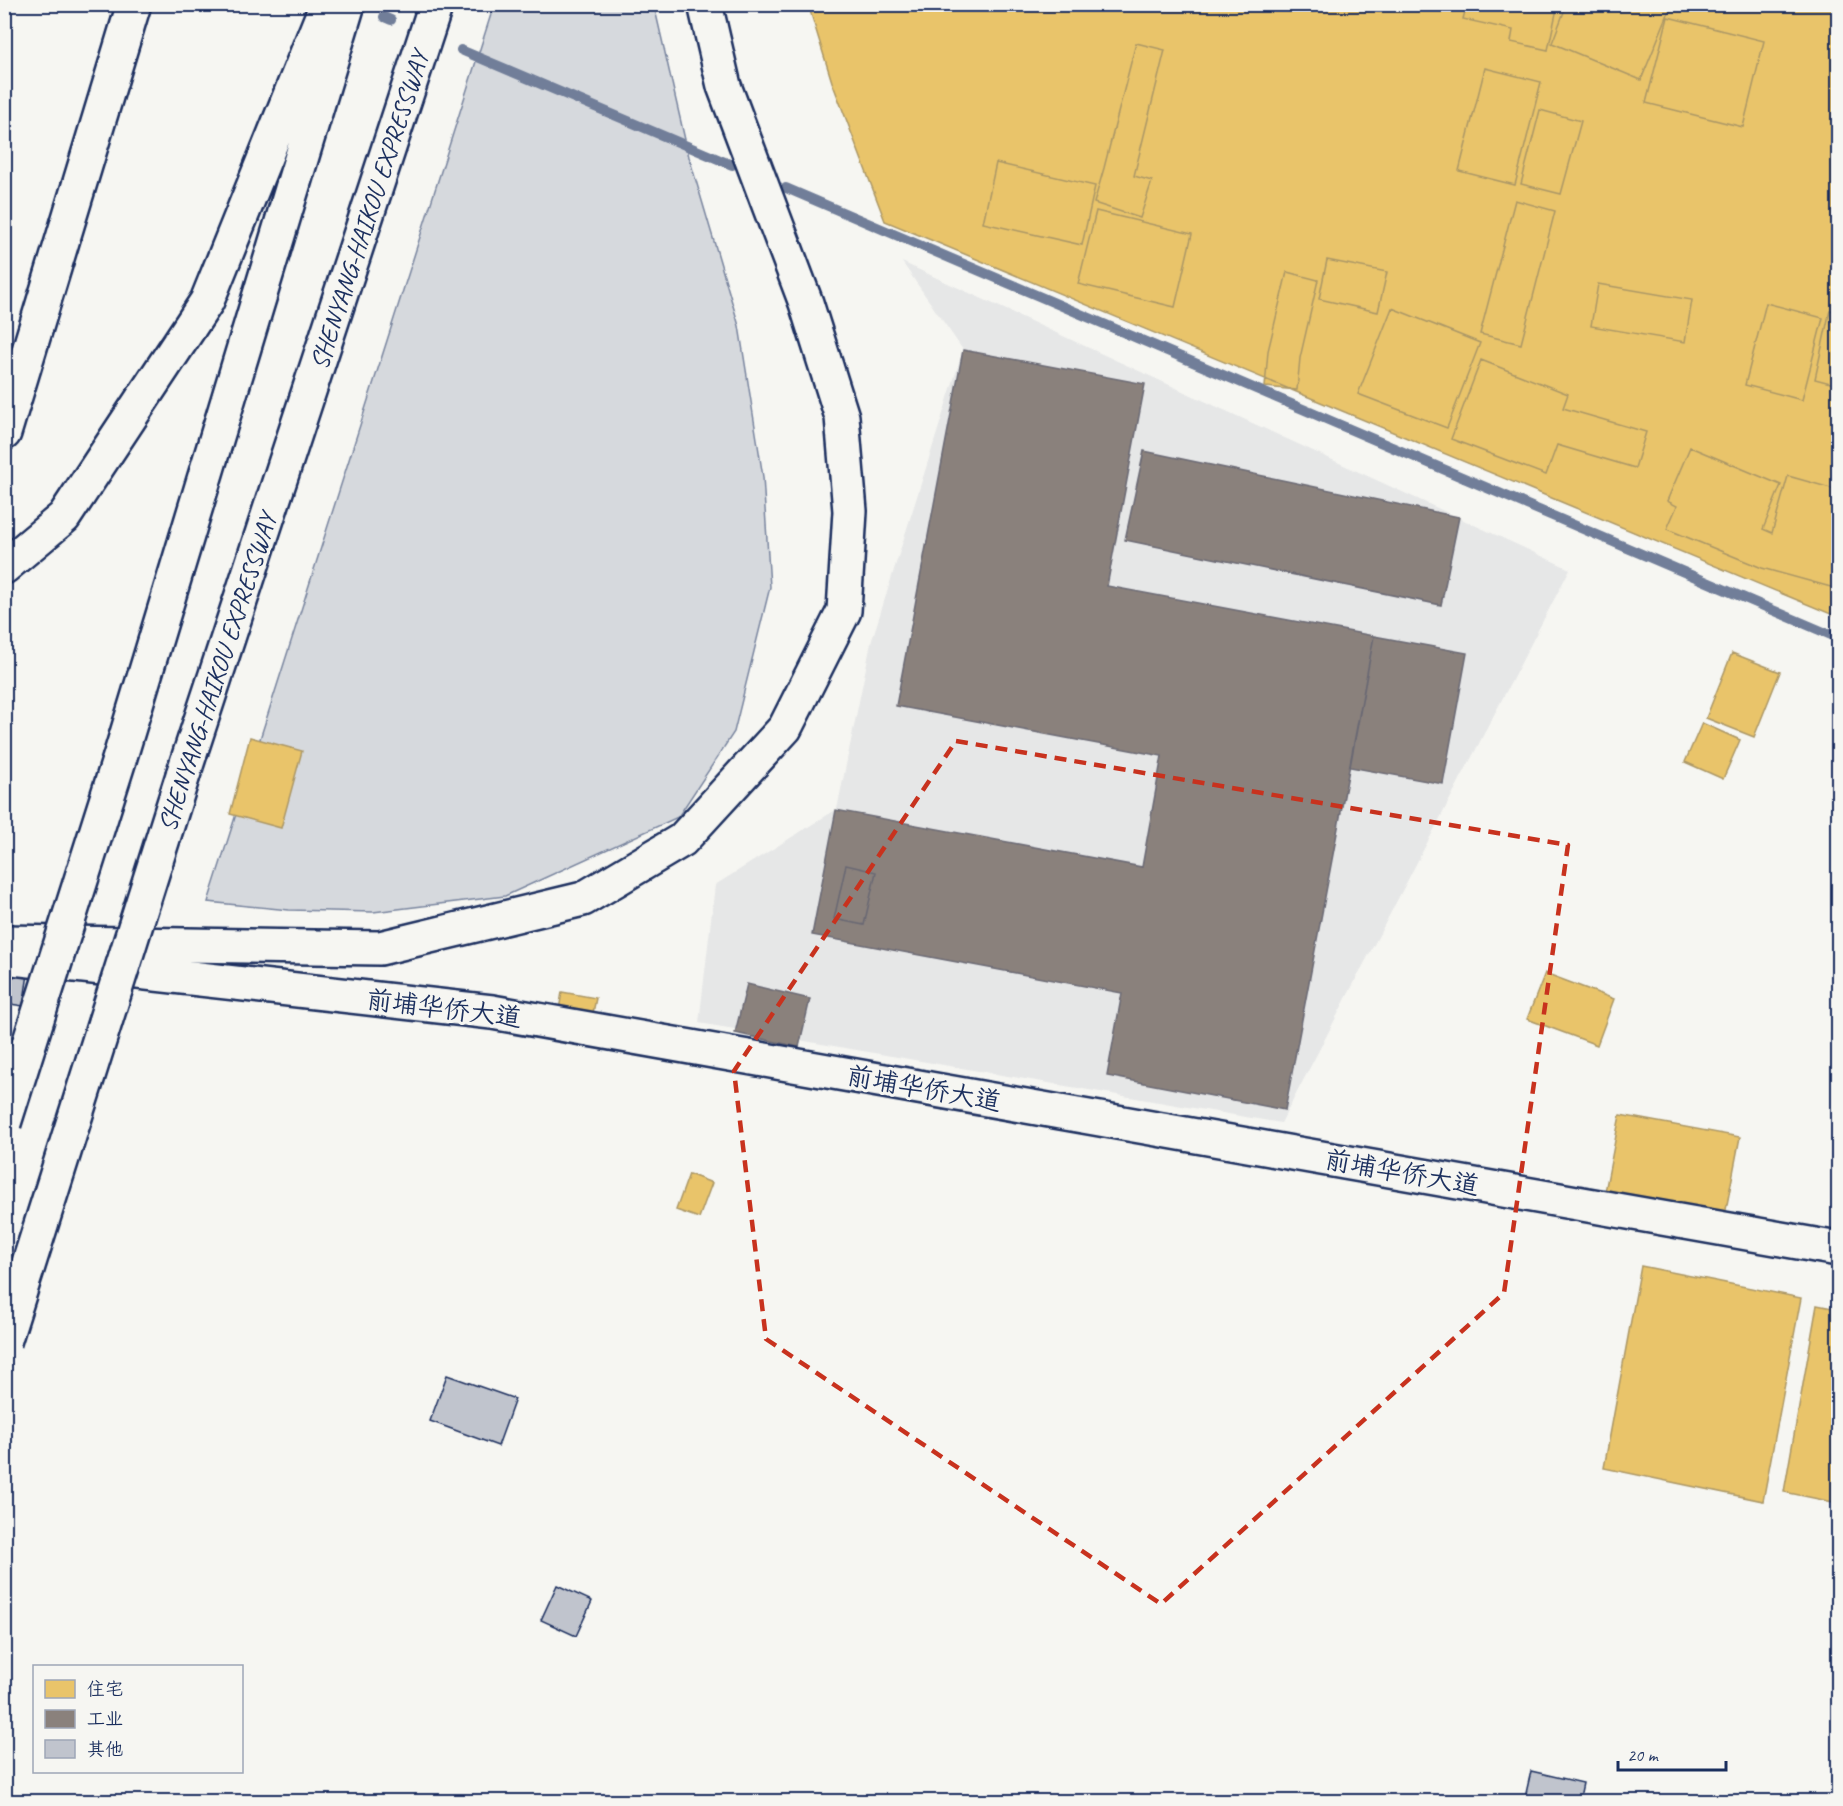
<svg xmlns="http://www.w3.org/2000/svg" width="1843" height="1806" font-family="Caveat,'LXGW WenKai TC',sans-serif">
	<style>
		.built { fill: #e6e7e7 }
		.green { fill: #d6d9dd; stroke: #78849e; stroke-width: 1.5 }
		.homes { fill: #e9c46a; stroke: #ab9766; stroke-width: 1.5 }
		.industry { fill: #8a817c; stroke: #696873; stroke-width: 1.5 }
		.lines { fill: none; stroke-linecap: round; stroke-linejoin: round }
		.stream { stroke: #717e99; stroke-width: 10 }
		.building { fill: #c0c4cd; stroke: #1b2f5e; stroke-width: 1.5 }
		.street-casing { stroke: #1b2f5e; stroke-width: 38 }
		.highway-casing { stroke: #1b2f5e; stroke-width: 38 }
		.street { stroke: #f6f6f2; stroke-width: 33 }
		.highway { stroke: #f6f6f2; stroke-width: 33 }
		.highway-bridge-casing { stroke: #1b2f5e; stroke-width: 38; stroke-linecap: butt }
		.highway-bridge { stroke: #f6f6f2; stroke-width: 33 }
		.marked { fill: none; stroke: #c8321e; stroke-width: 4.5; stroke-dasharray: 12 8; stroke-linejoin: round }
		.labels { text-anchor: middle; stroke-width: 6; stroke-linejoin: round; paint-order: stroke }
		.street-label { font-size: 26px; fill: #1b2f5e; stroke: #f6f6f2 }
	</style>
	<rect width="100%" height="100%" fill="#f6f6f2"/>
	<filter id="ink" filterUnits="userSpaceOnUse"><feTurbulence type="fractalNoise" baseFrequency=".0167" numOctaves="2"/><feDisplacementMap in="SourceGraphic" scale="12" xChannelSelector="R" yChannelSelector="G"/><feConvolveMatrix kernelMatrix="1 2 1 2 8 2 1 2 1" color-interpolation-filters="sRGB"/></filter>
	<g filter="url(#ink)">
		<path class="built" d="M902,262l668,307 -289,554 -582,-100 16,-138 122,-76 34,-166 92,-293z"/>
		<path class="green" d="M494,5h160l35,152 50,169 24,151 7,110 -36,145 -56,85 -173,79 -132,16 -84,-2 -81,-8z"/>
		<path class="homes" d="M808,4h1030v613l-953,-396 -53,-139z
			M1467,4h91l-10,46 -37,-8 2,-12 -50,-11z
			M1567,4h105l-31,76 -89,-37z
			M1668,17l96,24 -21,86 -97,-24z
			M1136,43l29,7 -31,126 18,5 -12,37 -46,-15 10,-35z
			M1485,68l56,14 -26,103 -56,-14z
			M1540,110l41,11 -20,73 -40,-10z
			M996,163l99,23 -13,59 -99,-22z
			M1515,200l40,11 -34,133 -41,-10z
			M1096,211l96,23 -17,73 -97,-23z
			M1327,260l60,12 -9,40 -59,-13z
			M1287,272l31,8 -18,78 -3,32 -32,-3 3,-36z
			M1598,284l94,16 -7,42 -94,-16z
			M1766,303l57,15 -21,82 -57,-15z
			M1392,308l88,35 -33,85 -89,-34z
			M1830,310l8,2v73l-23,-6z
			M1481,360l87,34 -5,14 83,24 -11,36 -78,-23 -11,30 -95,-36z
			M1690,447l91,38 -18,44 9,4 16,-57 50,14v99l-76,-21 -95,-39 10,-23 -10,-5z
			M1732,653l48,19 -26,65 -48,-19z
			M1702,723l38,17 -17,39 -38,-17z
			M250,737l52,14 -21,77 -51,-14z
			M1545,973l69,26 -17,46 -70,-26z
			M562,992l34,6 -6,30 -33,-6z
			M1620,1115l120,22 -16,83 -120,-23z
			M689,1174l23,9 -13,35 -23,-8z
			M1641,1266l160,32 -38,203 -159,-33z
			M1817,1305l21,4v194l-54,-11z"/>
		<path class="industry" d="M963,350l182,34 -38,202 267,50 -89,474 -178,-34 15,-83 -310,-58 24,-125 306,57 20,-111 -266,-50z
			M1144,451l315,66 -18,88 -316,-65z
			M1374,636l93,17 -24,131 -93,-17z
			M846,865l30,7 -12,53 -30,-6z
			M747,984l63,15 -11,48 -64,-14z"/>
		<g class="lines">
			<path class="stream" d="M384,17l7,3
				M461,50l271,115
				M786,188l1052,450"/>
		</g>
		<path class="building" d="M4,964l25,4 -6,38 -19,-3z
			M447,1375l68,24 -17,47 -68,-25z
			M557,1585l35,16 -16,35 -35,-16z
			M1531,1771l52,12 -4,19h-55z"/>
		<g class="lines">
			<defs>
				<path id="street" d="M4,433l130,-429
					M4,957l488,55 1346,237"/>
				<path id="highway" d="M4,567l60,-50 143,-216 120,-297
					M120,757l228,-753
					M183,775l253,-771
					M4,942l376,6 203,-49 99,-59 103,-112 59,-117 6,-100 -8,-94 -36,-114 -82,-217 -19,-82"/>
			</defs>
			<use href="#street" class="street-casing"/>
			<use href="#highway" class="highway-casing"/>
			<use href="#street" class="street"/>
			<use href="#highway" class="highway"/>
			<defs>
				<path id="highway-bridge" d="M4,1123l116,-366
					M4,1342l179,-567"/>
			</defs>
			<use href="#highway-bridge" class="highway-bridge-casing"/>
			<use href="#highway-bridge" class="highway-bridge"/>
		</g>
	</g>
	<path class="marked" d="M956,741l612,104 -64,448 -343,311 -395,-265 -32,-268z"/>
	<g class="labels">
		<g class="street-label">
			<text transform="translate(369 210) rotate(-72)" y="9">SHENYANG-HAIKOU EXPRESSWAY</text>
			<text transform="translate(217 672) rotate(-72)" y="9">SHENYANG-HAIKOU EXPRESSWAY</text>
			<text transform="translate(444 1008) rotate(7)" y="9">前埔华侨大道</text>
			<text transform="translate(924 1088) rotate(10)" y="9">前埔华侨大道</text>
			<text transform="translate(1402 1172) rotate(10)" y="9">前埔华侨大道</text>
		</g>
	</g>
	<rect width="1843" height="1806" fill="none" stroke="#f6f6f2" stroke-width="24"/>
	<rect x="12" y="12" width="1819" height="1782" fill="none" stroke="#1b2f5e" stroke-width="2" filter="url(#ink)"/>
	<rect x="33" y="1665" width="210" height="108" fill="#f6f6f2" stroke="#9ea6b7" stroke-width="1.5"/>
	<rect x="45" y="1680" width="30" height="18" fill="#e9c46a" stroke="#9ea6b7" stroke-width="1.5"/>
	<text x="87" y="1695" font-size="18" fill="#1b2f5e">住宅</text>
	<rect x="45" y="1710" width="30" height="18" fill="#8a817c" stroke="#9ea6b7" stroke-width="1.5"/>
	<text x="87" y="1725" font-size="18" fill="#1b2f5e">工业</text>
	<rect x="45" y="1740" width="30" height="18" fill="#c0c4cd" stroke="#9ea6b7" stroke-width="1.5"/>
	<text x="87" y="1755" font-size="18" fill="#1b2f5e">其他</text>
	<path d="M1618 1761v9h108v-9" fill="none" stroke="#1b2f5e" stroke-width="3"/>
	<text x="1627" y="1761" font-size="18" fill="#1b2f5e" stroke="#f6f6f2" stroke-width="4.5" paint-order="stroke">20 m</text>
</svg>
